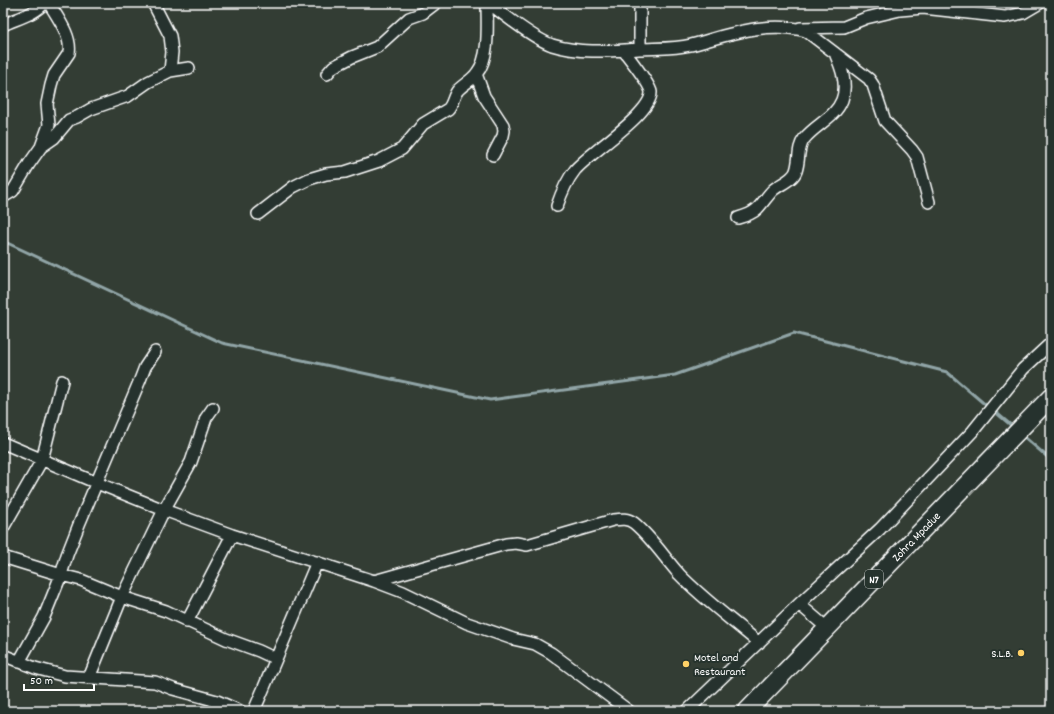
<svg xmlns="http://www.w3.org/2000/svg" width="1054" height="714" font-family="Dekko,sans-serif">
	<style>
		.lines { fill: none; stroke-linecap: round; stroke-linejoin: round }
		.stream { stroke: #91a5a7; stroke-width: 3 }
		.minor-casing { stroke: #fff; stroke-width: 14 }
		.highway-casing { stroke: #fff; stroke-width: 20 }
		.minor { stroke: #26332d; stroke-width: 11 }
		.highway { stroke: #26332d; stroke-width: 17 }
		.poi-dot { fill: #ffd166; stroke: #26332d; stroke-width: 1.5 }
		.labels { text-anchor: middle; stroke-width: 4; stroke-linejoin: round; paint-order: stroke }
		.shield { fill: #26332d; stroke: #bec2c0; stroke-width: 1 }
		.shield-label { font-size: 11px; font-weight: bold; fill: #fff }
		.street-label { font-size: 12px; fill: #fff; stroke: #26332d }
		.poi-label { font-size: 12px; fill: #fff; stroke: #26332d; text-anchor: end }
	</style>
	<rect width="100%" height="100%" fill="#333d34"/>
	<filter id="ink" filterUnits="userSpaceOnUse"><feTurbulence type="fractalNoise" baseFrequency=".025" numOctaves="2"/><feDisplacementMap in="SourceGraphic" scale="8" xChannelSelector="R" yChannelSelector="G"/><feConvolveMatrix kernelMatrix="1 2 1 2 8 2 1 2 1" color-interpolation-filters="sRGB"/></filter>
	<g filter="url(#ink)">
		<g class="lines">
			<path class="stream" d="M3,241l219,102 268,57 185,-25 119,-42 153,39 41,35
				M993,410l20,17
				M1022,435l29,25"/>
			<defs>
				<path id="minor" d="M153,3l17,33 2,16 -2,19
					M489,3c15,12 46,36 63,42 29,9 58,6 87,4 17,-1 35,0 52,-4 37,-10 76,-25 115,-14l63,48 4,6 12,36 27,29 5,7 12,45
					M3,25c12,-6 33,-11 41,-22
					M800,28l44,-1 22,-9 34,-8 23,-2 82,9 18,-4 17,-10
					M640,49v-46
					M327,74l6,-7 19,-10 25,-10 32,-29 14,-5 13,-10
					M476,74l8,22 19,29 1,6 -1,5 -10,19
					M41,147l8,-22 -2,-21 4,-19 3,-10 15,-22c3,-17 -12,-36 -20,-50
					M3,197l10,-6 16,-27 12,-17 13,-9 15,-18 8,-3 14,-8 37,-13 20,-14 22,-11 19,-3
					M557,206c4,-12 10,-26 18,-36 15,-18 77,-56 76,-78 -1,-8 -21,-33 -27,-41
					M258,214l35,-27 16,-8 17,-5 19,-2 34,-11 23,-12 21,-25 25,-15c5,-5 5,-13 10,-19 6,-6 14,-10 19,-17 13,-16 10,-49 10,-70
					M738,218c7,-2 14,-4 19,-9 6,-6 10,-13 16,-19 7,-6 20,-10 23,-19 4,-11 1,-23 8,-32 12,-15 31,-21 38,-39 6,-16 -1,-33 -7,-47
					M3,443l94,40 67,27 68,25 142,46 29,11 64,31 46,16 22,5 16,9 78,58
					M3,528l39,-68 20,-79
					M3,557l58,18 20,5 41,17 44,14 60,28 33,12 17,8
					M374,581l132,-37 10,-1 11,2 86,-25c8,-1 14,-2 21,3 17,14 30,34 45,51 24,25 53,46 80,69
					M799,604l28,24
					M187,622l45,-87
					M3,655l32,13 30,8 90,6 18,7 44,12 23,10
					M19,662l25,-45 17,-42 6,-20 13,-33 60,-142 5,-13 10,-15
					M89,678l33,-81 42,-87 27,-48 15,-44 7,-10
					M213,711l4,-10
					M254,711l63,-149
					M687,711l112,-107 81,-75 93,-98 50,-62 28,-26"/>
				<g id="highway">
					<path id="s1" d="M747,711l304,-314"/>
				</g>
			</defs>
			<use href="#minor" class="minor-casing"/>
			<use href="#highway" class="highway-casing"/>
			<use href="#minor" class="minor"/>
			<use href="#highway" class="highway"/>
		</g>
	</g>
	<g class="poi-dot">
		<circle cx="1021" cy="653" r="4"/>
		<circle cx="686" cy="664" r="4"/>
	</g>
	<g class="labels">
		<rect class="shield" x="865" y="570" width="18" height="18" rx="3"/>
		<g class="shield-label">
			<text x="874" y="583">N7</text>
		</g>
		<g class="street-label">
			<text dy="4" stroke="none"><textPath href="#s1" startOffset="243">Zohra Mpadue</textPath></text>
		</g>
		<g class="poi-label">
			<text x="1013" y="657">S.L.B.</text>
			<text x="694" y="661" text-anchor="start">Motel and<tspan x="694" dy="14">Restaurant</tspan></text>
		</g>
	</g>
	<rect width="1054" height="714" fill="none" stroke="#26332d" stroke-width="16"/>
	<rect x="8" y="8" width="1038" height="698" fill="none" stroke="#fff" stroke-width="1.5" filter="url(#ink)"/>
	<path d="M24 684v6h70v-6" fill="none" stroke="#ffffff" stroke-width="2"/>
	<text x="30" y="684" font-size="12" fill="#ffffff" stroke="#26332d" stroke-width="3" paint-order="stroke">50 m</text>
</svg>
